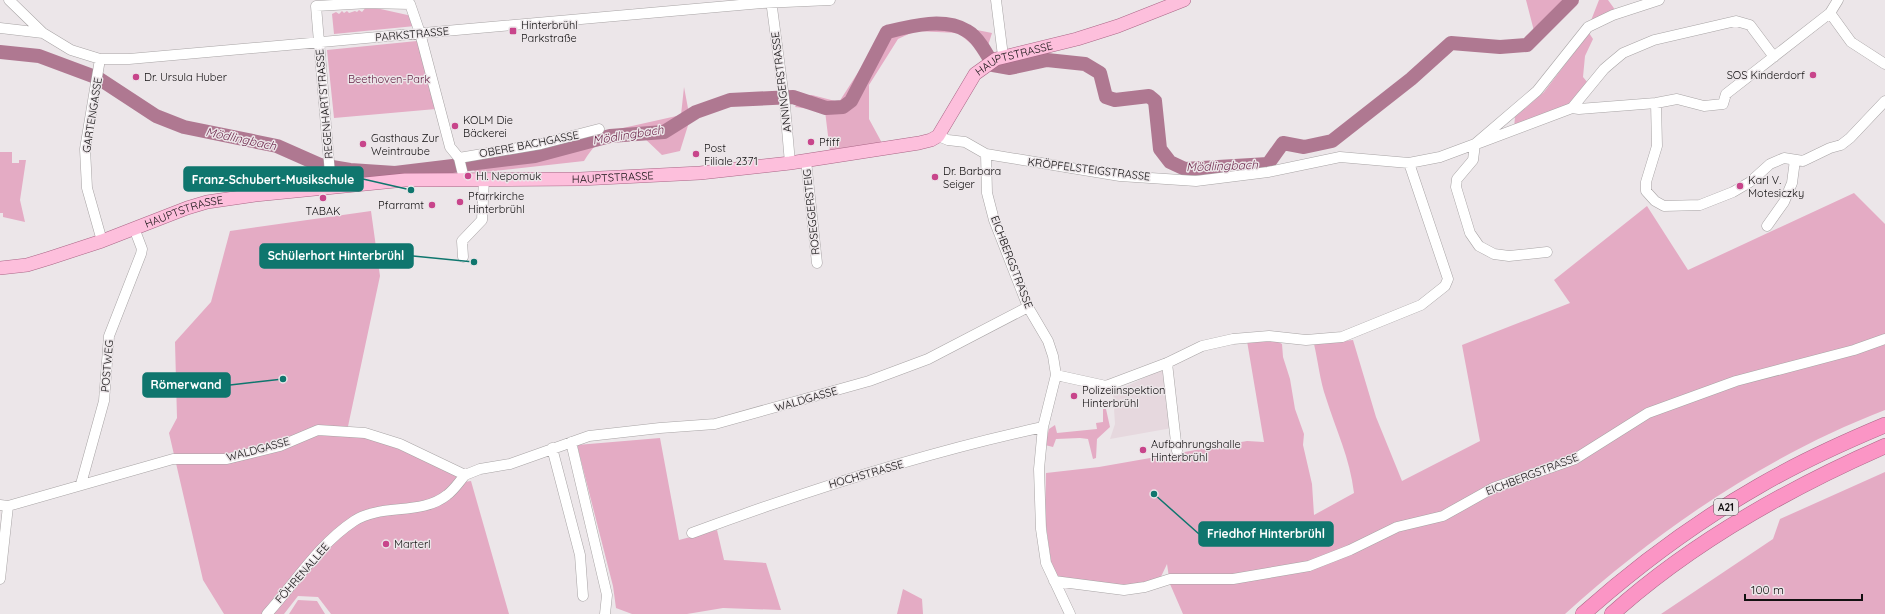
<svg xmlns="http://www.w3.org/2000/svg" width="1885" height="614" font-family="Quicksand,sans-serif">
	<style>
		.built { fill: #e6d8de }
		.green { fill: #e4abc4 }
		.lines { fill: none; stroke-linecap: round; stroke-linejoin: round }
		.river { stroke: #af7891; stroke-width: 14 }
		.minor-casing { stroke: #a8a4a5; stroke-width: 11 }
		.major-casing { stroke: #a96686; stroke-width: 14 }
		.highway-casing { stroke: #a96686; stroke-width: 16 }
		.minor { stroke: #fff; stroke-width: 10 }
		.major { stroke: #fdbfdc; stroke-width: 13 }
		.highway { stroke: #fb95c5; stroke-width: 15 }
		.poi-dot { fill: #c8458b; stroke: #ece6e9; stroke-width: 1.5 }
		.labels { text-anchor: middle; stroke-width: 3; stroke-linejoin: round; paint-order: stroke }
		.shield { fill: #ece6e9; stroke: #535052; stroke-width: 1 }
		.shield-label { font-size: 10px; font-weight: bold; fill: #121011 }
		.poi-label { font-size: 11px; fill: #121011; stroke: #ece6e9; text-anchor: start }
		.street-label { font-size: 11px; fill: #121011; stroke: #ece6e9 }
		.park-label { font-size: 11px; fill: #662246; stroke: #ece6e9 }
		.water-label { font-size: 12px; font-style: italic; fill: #6f2a4e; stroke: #ece6e9 }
		.leader { fill: none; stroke: #0f766e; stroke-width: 1.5 }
		.callout-dot { fill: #0f766e; stroke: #ece6e9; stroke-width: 1.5 }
		.callout { fill: #0f766e; stroke: #0f766e; stroke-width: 1.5 }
		.callout-label { font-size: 12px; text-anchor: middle; font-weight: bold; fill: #fff }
	</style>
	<rect width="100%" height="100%" fill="#ece6e9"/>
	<path class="built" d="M1158,371h6l8,57 -62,11 5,-15 -2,-31z"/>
	<path class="green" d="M1526,0h40l-32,31z
		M1599,0h9l8,11 -26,12z
		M367,6l45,10 3,10 -81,8 -2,-20 4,-2 3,2 3,-3 2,2 3,-2 2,2 6,-2 2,1 2,-2 3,2z
		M921,26h36l35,7 -7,22 -27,-22 -43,-2 -17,8 -29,46v34l13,24 -52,9 -5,-41 -30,-4 7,-11 10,-1 27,7 47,-73z
		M1589,33l4,6 -8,17 -2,21 5,6 -15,19 -59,26 1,-11 29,-25z
		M417,41l19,68 -102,9 -7,-68z
		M684,87l6,32 -10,32 -18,4 -21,-20c-31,2 -39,-3 -57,26l-108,12 -9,-10 214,-48z
		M0,152h12v11h7v-3h7l-6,40 5,22 -22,-5v-4h-3z
		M1854,193l31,31v186c-119,46 -226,119 -320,204h-382l-13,-30 -3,-20 -9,19 -34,7 -63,-12 -5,-3 -4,-6 -7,-51 1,-45 53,-6 148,-26 17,1 -17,-101 26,-2 9,5 1,13 7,22 5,30 9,25 -1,11 9,39 2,31 40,-22c-4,-35 -18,-63 -28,-95 -6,-17 -8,-37 -12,-54l39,-4 23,77 26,64 78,-40 -18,-96 108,-42 -16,-23 93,-74 41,64z
		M371,211l9,65 -33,155c37,14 86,26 117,51l7,-1 38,133h-178l-13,-17 -20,-1 -14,18h-60l-21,-34 -34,-147 8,-15 -2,-76 36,-40 19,-71z
		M1103,409h3l4,18 -13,12 -1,19 -3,1 -5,-20 -8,-1 -24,1 -3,8 -8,-2 4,-16 6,-4 2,8 40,-4 -1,-6 7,-1z
		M660,438l19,102 38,-10 7,30 42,3 15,47 -58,-2 -36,6h-55l-16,-6 -3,-22 -36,-141z
		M1885,472v142h-224l112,-75 7,-20z
		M903,589l19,10 1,15h-26z
		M298,600l19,1 8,13h-36z"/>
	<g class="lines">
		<path class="river" d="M0,52l39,4 59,22 58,38 28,11 93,19 43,19 30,5 45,3 140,-17 75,-20 54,-4 32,-20 34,-12 63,-3 33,11 17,-1 8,-6 36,-69c24,-6 57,-15 80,-1 11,6 20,23 26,34l17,3 37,-8 38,4 15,9 6,24 9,3 34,-4 6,5 5,48 10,13 15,7 83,-5 15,-21 21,4 28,-6 79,-62 40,-36 49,4 27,-2 45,-45"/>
		<defs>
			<path id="minor" d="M9,0l34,33
				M771,0l14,106 5,57
				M996,0l7,56
				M1830,13l21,29 34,22
				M0,28l43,5 28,17 29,9h29l633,-56 68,-3
				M100,59l-15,90 2,39 15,53
				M1656,103l1,43 -11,36v9l9,10 9,5 36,-1 33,-13 17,-10 20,-18 14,-6 19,3 27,-13 11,-3 9,-7 35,-37
				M1572,108l32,-39 7,-6 12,-10 31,-13 82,-19 14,4 24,32
				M938,136l10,4 17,2 21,12 134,22 76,5 72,-9 72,-15 69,6 31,-6 35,-13 62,-53 51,-64 25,-12 46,-15
				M1479,143l93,-35 7,1 77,-6 21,-4 27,7 19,-2 3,-10 104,-81 8,-13
				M1475,144l-2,16 -16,19 -1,8 14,46 9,13 15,8 15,2 38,-4
				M986,154l1,39 7,27 34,87 20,34 5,15 3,19 -13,52 -4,42 2,60 5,34 24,51
				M459,158l82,-14 58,-15
				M806,161l11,102
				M327,189l3,-15 -14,-168 53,-3 41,1 10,29 30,114 9,11 5,21
				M1767,226l17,-24 8,-19 3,-23
				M463,257l-1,-16 20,-21 2,-41
				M1167,363l10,88
				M1056,375l50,11 61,-23 35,-17 31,-7 36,-3 37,4 36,-3 79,-32 24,-19 3,-7 -39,-116
				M571,442l36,153 -2,19
				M552,448l28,107 3,41
				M81,484l23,-83 5,-65 32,-82 1,-5 -8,-21
				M0,505l8,1 -8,73
				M8,506l165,-47h54l53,-13 38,-16 47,3 35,11 65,31 15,-6 30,-5 79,-28 71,-8 55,-4 154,-43 59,-22 100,-52
				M692,533c116,-43 230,-80 351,-106
				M1054,581l70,9 21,-3 25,-8h63l76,-13 41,-16 47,-23 46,-11 50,-28 82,-29 73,-46 88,-32 118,-31 31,-11
				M267,614c28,-31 51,-69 87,-93 27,-18 67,-5 93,-26 7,-5 12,-13 18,-20"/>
			<g id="major">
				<path id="s1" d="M0,268l27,-3 23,-7 52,-17 85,-33 20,-6 48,-7 150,-15 175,-1 120,-6 90,-10 129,-20 12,-3 7,-4 37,-62 21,-15 81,-20 41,-13 66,-26"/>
			</g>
			<path id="highway" d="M1583,614c54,-48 113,-92 176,-128 41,-24 83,-43 126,-61
				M1612,614c80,-72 175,-125 273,-168"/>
		</defs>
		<use href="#minor" class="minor-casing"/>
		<use href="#major" class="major-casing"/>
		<use href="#highway" class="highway-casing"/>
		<use href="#minor" class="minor"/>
		<use href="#major" class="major"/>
		<use href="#highway" class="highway"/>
	</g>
	<g class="poi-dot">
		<rect x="509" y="27" width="8" height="8" rx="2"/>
		<circle cx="1813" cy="75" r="4"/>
		<circle cx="136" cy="77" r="4"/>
		<circle cx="455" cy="126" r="4"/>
		<circle cx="811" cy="142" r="4"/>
		<circle cx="363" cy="144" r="4"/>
		<circle cx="696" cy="154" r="4"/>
		<circle cx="468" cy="176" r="4"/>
		<circle cx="935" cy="177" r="4"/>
		<circle cx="1740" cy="186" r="4"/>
		<circle cx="323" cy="198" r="4"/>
		<circle cx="460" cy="202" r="4"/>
		<circle cx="432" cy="205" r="4"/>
		<circle cx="1074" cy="396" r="4"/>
		<circle cx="1143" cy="450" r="4"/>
		<circle cx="386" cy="544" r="4"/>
	</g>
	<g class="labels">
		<rect class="shield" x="1714" y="499" width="24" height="16" rx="3"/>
		<g class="shield-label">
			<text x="1726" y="511">A21</text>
		</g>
		<g class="poi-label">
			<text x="521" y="29">Hinterbrühl<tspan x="521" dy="13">Parkstraße</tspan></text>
			<text x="1805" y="79" text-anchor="end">SOS Kinderdorf</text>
			<text x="144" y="81">Dr. Ursula Huber</text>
			<text x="463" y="124">KOLM Die<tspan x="463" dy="13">Bäckerei</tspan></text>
			<text x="371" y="142">Gasthaus Zur<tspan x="371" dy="13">Weintraube</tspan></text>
			<text x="819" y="146">Pfiff</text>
			<text x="704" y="152">Post<tspan x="704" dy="13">Filiale 2371</tspan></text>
			<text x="943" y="175">Dr. Barbara<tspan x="943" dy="13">Seiger</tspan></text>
			<text x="476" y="180">Hl. Nepomuk</text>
			<text x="1748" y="184">Karl V.<tspan x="1748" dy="13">Motesiczky</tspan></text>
			<text x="468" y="200">Pfarrkirche<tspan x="468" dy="13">Hinterbrühl</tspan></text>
			<text x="424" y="209" text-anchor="end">Pfarramt</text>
			<text x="323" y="215" text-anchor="middle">TABAK</text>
			<text x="1082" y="394">Polizeiinspektion<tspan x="1082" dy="13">Hinterbrühl</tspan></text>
			<text x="1151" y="448">Aufbahrungshalle<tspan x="1151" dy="13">Hinterbrühl</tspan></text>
			<text x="394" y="548">Marterl</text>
		</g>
		<g class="street-label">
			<text transform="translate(412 34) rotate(-5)" y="4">PARKSTRASSE</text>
			<text dy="4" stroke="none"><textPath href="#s1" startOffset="1069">HAUPTSTRASSE</textPath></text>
			<text transform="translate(781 82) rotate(-97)" y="4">ANNINGERSTRASSE</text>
			<text transform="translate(324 104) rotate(-95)" y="4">REGENHARTSTRASSE</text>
			<text transform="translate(92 115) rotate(-81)" y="4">GARTENGASSE</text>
			<text transform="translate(529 144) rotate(-11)" y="4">OBERE BACHGASSE</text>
			<text transform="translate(1089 169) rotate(7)" y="4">KRÖPFELSTEIGSTRASSE</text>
			<text dy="4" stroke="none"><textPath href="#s1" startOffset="625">HAUPTSTRASSE</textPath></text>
			<text dy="4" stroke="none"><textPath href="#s1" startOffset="193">HAUPTSTRASSE</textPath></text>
			<text transform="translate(811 212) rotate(-96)" y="4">ROSEGGERSTEIG</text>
			<text transform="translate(1012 262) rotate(69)" y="4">EICHBERGSTRASSE</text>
			<text transform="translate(107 366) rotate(-85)" y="4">POSTWEG</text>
			<text transform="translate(806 399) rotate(-16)" y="4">WALDGASSE</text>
			<text transform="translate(258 449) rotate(-15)" y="4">WALDGASSE</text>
			<text transform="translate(866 474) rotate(-16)" y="4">HOCHSTRASSE</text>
			<text transform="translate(1532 474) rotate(-21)" y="4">EICHBERGSTRASSE</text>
			<text transform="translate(302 573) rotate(-49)" y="4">FÖHRENALLEE</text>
		</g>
		<g class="park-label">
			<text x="389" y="83">Beethoven-Park</text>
		</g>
		<g class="water-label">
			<text transform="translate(628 135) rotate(-9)" y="4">Mödlingbach</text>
			<text transform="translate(241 139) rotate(12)" y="4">Mödlingbach</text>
			<text transform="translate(1222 166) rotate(-2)" y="4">Mödlingbach</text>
		</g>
	</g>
	<path class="leader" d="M411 190L363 179M474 262L413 256M283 379L230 385M1154 494L1199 534"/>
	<g class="callout-dot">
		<circle cx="411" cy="190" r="4"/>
		<circle cx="474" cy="262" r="4"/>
		<circle cx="283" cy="379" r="4"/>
		<circle cx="1154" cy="494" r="4"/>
	</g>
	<g class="callout">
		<rect x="184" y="167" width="179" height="24" rx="4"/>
		<rect x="260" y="244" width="153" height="24" rx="4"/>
		<rect x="143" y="373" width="87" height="24" rx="4"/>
		<rect x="1199" y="522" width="134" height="24" rx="4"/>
	</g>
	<g class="callout-label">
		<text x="273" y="184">Franz-Schubert-Musikschule</text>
		<text x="336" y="260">Schülerhort Hinterbrühl</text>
		<text x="186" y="389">Römerwand</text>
		<text x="1266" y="538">Friedhof Hinterbrühl</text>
	</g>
	<path d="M1745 594v6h117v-6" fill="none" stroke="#121011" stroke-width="2"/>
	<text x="1751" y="594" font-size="12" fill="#121011" stroke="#ece6e9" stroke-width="3" paint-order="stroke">100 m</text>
</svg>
